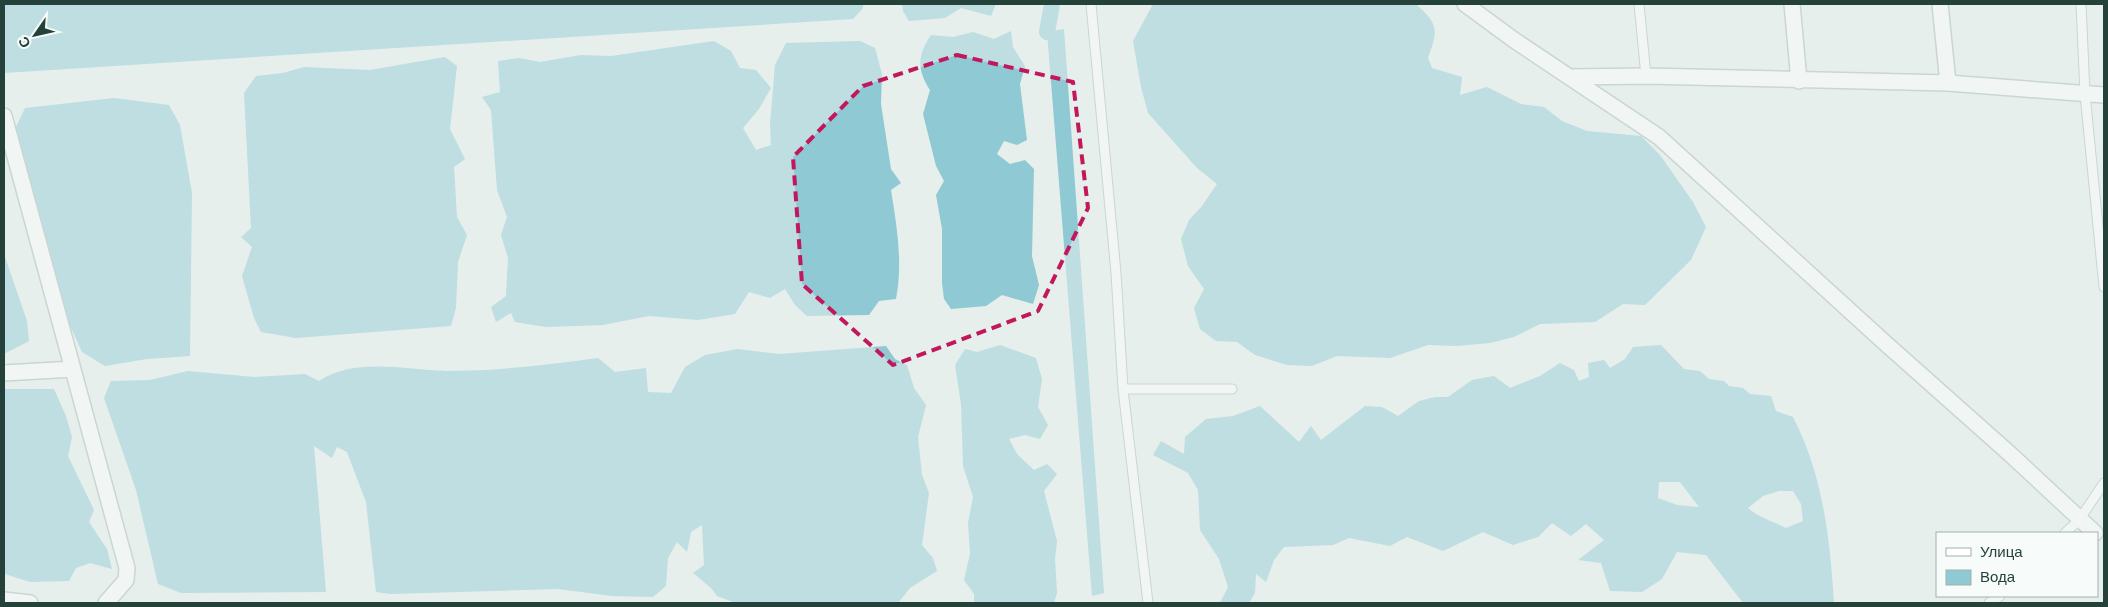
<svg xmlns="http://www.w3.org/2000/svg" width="2108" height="607" font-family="Barlow,sans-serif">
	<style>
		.water { fill: #8ec9d4; fill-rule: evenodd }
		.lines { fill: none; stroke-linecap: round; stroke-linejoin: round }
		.canal { stroke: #8ec9d4; stroke-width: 16 }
		.lane-casing { stroke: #a8b8b2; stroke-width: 11 }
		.street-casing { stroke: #a8b8b2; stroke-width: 18 }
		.lane { stroke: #fff; stroke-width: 9 }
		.street { stroke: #fff; stroke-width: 15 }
		.marked { fill: none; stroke: #c2185b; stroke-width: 4; stroke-dasharray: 10 6; stroke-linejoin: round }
	</style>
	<rect width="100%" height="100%" fill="#e6efeb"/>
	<path class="water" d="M4,4h859v4l-10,11 -849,54z
		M902,4h94l-5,12 -30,-8 -16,10 -36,3 -6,-10z
		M1153,4h263c23,21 22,26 12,54l4,10 30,9 -2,18 27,-8 34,17 23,3 18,14 25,10 54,5 19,19 33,47 13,25 -15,33 -46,45 -22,-1 -28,18 -55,2 -26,13 -24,6 -33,3 -29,-1 -38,13 -53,-2 -25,10 -25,-1 -32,-10 -18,-13 -21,-1 -16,-12 -6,-21 10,-19 -16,-23 -7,-27 8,-19 13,-14 15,-22 -20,-16 -49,-55 -7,-26 -8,-46z
		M1064,29l40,564 -12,3 -45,-564z
		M1011,31l2,16 12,19 -5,18 7,56 -10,5 -13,-4 -7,13 13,10 15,-4 9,9 -2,87 7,29 -6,19 -31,-9 -16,11 -35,3 -7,-10 -2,-16v-54l-6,-34 8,-14 -8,-15 -13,-52 7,-24c-13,-20 -13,-35 1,-55l22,2 20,-5 21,7z
		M714,41l17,10 9,17 16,2 15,18 -12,21 -16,19 13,22 15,-5 -1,-20 5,-60 11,-22 74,-2 15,7 7,26 -1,30 10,65 10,14 -10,7c6,37 12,73 5,109l-17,2 -10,14 -62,1 -12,-11 -10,-16 -15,9 -21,-6 -14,22 -37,6 -49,-4 -46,9 -57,2 -31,-5 -4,-9 -15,9 -5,-15 15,-11 2,-38 -7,-23 6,-18 -10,-27 -6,-80 -9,-13 18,-5 -2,-31 21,-3 21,4 41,-7 30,1z
		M445,57l12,9 -7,63 15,30 -11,8 3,50 10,18 -9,27 -2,46 -5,18 -155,12 -35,-6 -7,-14 -12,-42 10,-29 -11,-10 10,-9 -7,-135 12,-17 27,-3 21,-6 66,3z
		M114,98l55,7 11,20 12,68 -2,163 -43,3 -42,7 -23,-14 -15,-33 -31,-100 -21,-90 10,-21z
		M4,254l23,67 2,20 -25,13z
		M1000,345l36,13 6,21 -4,28 10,18 -8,14 -15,-4 -16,4 8,15 17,16 13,-6 10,10 -13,17 13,50 -2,18 2,34 -3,10h-80v-9l-10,-14 6,-26 -2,-31 5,-26 -10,-31 -2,-62 -6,-39 10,-16 12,3z
		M1661,345l23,24 16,2 9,8 15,2 5,5 14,2 7,6 21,2 5,15 17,6c30,58 37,122 41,186h-91l-37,-48 -29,-3 -15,27 -20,13 -32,-1 -9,-28 -23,-3 26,-20 -18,-16 -15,12 -19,-13 -14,14 -25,8 -30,-13 -40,19 -36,-14 -17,9 -41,-8 -16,7 -49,2 -10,13 -8,22 -10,-8 -1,19 -6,10h-29l8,-16 -9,-28 -19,-29 -2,-40 -10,-17 -35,-18 8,-14 23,13 1,-17 21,-18 27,-3 27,-10 39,36 12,-16 10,14 44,-34 17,1 16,9 21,-15 16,-4h13l24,-17 22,-4 16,12 30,-12 20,-13 14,7 5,11 10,-4 -1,-14 16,-3 6,8 15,-9 8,-12zM1659,482h21l19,25 -22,-2 -19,-7zM1779,491h14l8,13 2,17 -17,7c-13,-7 -27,-10 -38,-20l15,-12z
		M886,346l9,13 12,6 7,23 12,17 -8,32 4,38 7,18 -7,52 11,13 4,13 -27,17 -12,15h-162l-19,-7 -6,-8 -18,-15 11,-8 -2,-40 -11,7 -4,20 -10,-10 -9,16 -2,28 -13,11 -41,-1 -54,-7 -168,5 -14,-2 -10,-90 -19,-50 -10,-5 -5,11 -18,-12 12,146 -145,1 -23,-9 -22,-94 -32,-92 7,-17 39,-1 38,-9 66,6 51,-3 14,7c36,-24 86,-11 127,-10 51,0 102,-6 152,-13l17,14 31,-4 2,24 23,1 14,-26 20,-12 33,-6 41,5z
		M4,389h50l12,27 6,21 -4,19 26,54 -5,12 18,27 5,20 -22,-6 -14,5 -7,13 -39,1 -25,-8z"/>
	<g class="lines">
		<path class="canal" d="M1047,32l5,-28"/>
		<defs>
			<path id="lane" d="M1091,4l25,269 7,116 25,214
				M1639,4l7,72
				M2081,4l4,90 19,193
				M1123,389h109
				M2065,533l14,-13 25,-37
				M1989,603l11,-7"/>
			<path id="street" d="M1465,4l49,36 145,97 225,205 126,112 85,79
				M1792,4l7,77
				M1940,4l8,79
				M1571,77l75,-1 302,7 156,12
				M4,116l123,452 -1,12 -20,23
				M4,373l69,-4
				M4,600l26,3"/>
		</defs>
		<use href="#lane" class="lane-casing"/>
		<use href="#street" class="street-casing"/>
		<use href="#lane" class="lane"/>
		<use href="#street" class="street"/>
	</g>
	<path d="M0 0H2108V607H0ZM957,55l116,27 15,126 -50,103 -145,54 -91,-81 -9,-127 70,-71z" fill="#e6efeb" fill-opacity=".55" fill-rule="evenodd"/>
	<path class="marked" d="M957,55l116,27 15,126 -50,103 -145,54 -91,-81 -9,-127 70,-71z"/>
	<rect width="2108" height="607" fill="none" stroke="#24423a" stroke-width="10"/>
	<rect x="1936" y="532" width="162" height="65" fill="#f7fbf9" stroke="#a3b1ad"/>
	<rect x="1946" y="548" width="25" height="8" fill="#ffffff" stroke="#a3b1ad"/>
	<text x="1980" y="557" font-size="15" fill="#24423a">Улица</text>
	<rect x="1946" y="570" width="25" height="15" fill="#8ec9d4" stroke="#a3b1ad"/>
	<text x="1980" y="582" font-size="15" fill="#24423a">Вода</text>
	<g transform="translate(35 35) rotate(236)" stroke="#f7fbf9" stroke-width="4" paint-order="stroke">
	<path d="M0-4L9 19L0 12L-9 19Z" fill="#24423a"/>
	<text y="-8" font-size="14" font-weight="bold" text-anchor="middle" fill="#24423a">С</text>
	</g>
</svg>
